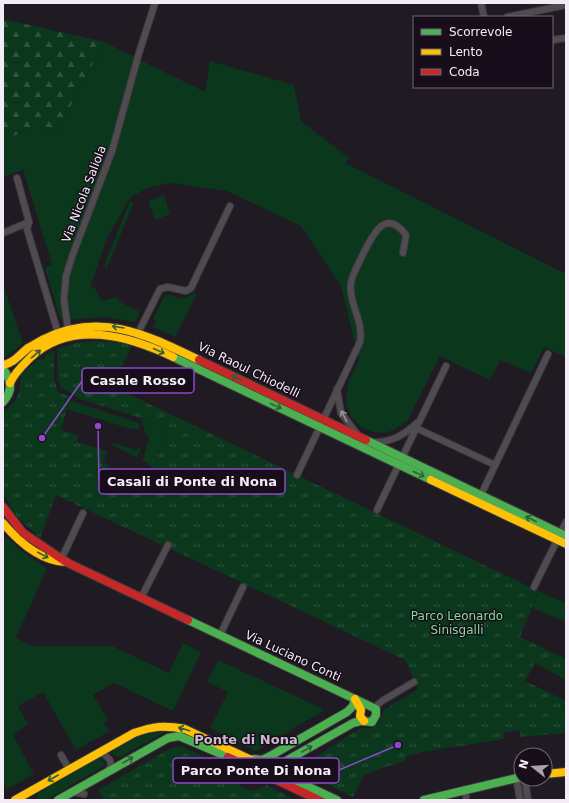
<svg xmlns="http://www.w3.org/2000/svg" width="569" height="803" font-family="'DejaVu Sans',sans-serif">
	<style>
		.grass { fill: #0b371c }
		.forest { fill: url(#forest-firs) }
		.park { fill: url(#park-tufts) }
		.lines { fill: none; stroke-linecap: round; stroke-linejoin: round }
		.street-casing { stroke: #3b383e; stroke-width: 8 }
		.fast-casing { stroke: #3b383e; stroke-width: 10 }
		.slow-casing { stroke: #3b383e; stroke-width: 10 }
		.jam-casing { stroke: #3b383e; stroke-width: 10 }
		.street { stroke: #504b51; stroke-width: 6 }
		.fast { stroke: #4caf50; stroke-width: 8 }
		.slow { stroke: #ffc107; stroke-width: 8 }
		.jam { stroke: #c62828; stroke-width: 8 }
		.oneway { stroke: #325e36 }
		.oneway2 { stroke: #99939b }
		.labels { text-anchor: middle; stroke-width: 3; stroke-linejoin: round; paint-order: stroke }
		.street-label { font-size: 12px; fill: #f3ecf6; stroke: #180e1b }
		.park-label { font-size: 12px; fill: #7edd97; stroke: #180e1b }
		.neighbourhood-label { font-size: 13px; font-weight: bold; fill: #cabcd0; stroke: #180e1b }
		.leader { fill: none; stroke: #8d49c7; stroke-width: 1.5 }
		.callout-dot { fill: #8d49c7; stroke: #180e1b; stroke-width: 1.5 }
		.callout { fill: #180e1b; stroke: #8d49c7; stroke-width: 1.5 }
		.callout-label { font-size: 13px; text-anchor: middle; font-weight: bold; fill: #f3ecf6 }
	</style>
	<defs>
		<pattern id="forest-firs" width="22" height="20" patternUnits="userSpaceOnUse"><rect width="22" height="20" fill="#0b371c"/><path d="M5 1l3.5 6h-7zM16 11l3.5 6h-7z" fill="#2f543e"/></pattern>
		<pattern id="park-tufts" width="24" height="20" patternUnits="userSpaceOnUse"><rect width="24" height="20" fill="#0b371c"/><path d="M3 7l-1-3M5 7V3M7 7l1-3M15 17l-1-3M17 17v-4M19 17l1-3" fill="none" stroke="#2f543e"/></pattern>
	</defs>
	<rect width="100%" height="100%" fill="#201a22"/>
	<path class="grass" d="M104,42l101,50 5,-31 84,24 7,36 48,37 -4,5 221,111v83l-22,-10 -13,26 -31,-13 -10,20 -50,-24 -32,64 -14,10 -9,3 -12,-1 -12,-5 -11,-12 -4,-13 2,-19 11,-23 -18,-74 -40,-60 -74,-35 -56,-8 -24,5 -17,10 -23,40 -17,50 4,-1 7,14 16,-4 1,4 22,11 -5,10 -32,-5 -34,3 -2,-15 -6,16 -16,-53 7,-4 -29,-94 -20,7v-37l21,-9 32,3z
		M164,195l6,19 -15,6 -7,-19z
		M130,201l4,1 -27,66 -3,-2z
		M3,285l20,58 -19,15h-1z
		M197,293l-22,44 -22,-10 3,-6 -3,-2 12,-24 5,-1 11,5z
		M69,400l67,22 3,2v5h-8l-64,-20z
		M141,418l26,7 -19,65 -49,-13 4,-14 6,2 -3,9 31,9 4,-12 9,1 2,-5 -9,-7 6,-22 -4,-5z
		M113,443l24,7 1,-3 3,1 -4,10 -25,-13z
		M5,536l19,17 23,15 -31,70 16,8h80l57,27 14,-30 18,9 -28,59 -59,-28 -21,12 15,25 -4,3 6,8 -34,19 -33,-58 -25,14 10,18 -15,11 21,39 -27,15 -4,-6v-245z
		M538,591l28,12v19l-34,-14z
		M218,660l107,50 -69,41 -46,-23 18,-36 -21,-10z
		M167,731l-47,26 -7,-2 -1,-4 2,-3 24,-12z
		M101,758l4,5 -1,3 -58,34 -9,-1v-5l60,-35z"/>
	<path class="forest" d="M3,19l101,23 -48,92 -32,-3 -21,10z"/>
	<path class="park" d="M94,341l23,1 15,4 -20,40 426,205 -18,46 46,22v21l-31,-17 -10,18 41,20v4l-4,3 4,-1v26l-45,4 -2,-7 -16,3 1,6 -82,13 -17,5 1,3 -41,14 -12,23 -56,-28 57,-37 8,-4h10l8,-7 4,-11 34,-21 -13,-29 -349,-165 -16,43 -24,-22 -13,-22v-81l12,-12 4,-9 2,-17 18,-16 5,1 1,-5 9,-4v28l4,13 12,5 -9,33 17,5 -1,7 30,9 -8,26 49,12 19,-63 -90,-28 -4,-4 -12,-6 -3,-9 -1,-30 19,-6z
		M180,746l53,23c1,17 18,28 33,16l30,15h-192l-6,-10 71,-41z"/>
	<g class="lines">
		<defs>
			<path id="street" d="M481,3l3,14
				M507,17l59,-12
				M552,40l14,-2
				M17,178l12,44
				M3,233l26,-11 -2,7 31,104
				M68,330l-4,-31 2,-23 7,-22 39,-103 27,-98 16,-50
				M137,341l3,-12 20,-40 8,-2 18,4 5,-3 39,-82
				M337,389l4,24 16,21
				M416,428l79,37
				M372,442c19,1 32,-7 45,-19
				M297,475l63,-133c4,-21 -12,-39 -9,-60 2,-9 8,-19 12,-28 10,-19 22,-47 43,-19l-3,18
				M480,497l68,-143
				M377,510l69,-144
				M60,562l23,-49
				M534,587l32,-65
				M141,598l27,-53
				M220,635l23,-48
				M374,708l8,-7 32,-19
				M97,753l7,1 6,6 1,6 -4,6
				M61,755l8,14
				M516,777l4,23
				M525,779l3,21
				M465,789l1,8
				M72,792l12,2"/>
			<path id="fast" d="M173,357l258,123
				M3,369c9,11 10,22 0,33
				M366,440l200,96
				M188,620l188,89v6l-4,7 -11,-1 -8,2 -69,39 -4,6 2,5
				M254,759l8,1 10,-5 75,-43 6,-6 2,-7
				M277,772l60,28
				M58,800l110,-62 11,-2 49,21
				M424,800l97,-23"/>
			<path id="slow" d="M3,365c11,-2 16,-10 25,-17 5,-3 11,-6 16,-9 57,-28 103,-4 155,21
				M10,383c5,-11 13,-18 21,-26 41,-38 98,-21 142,0
				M431,480l135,64
				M3,523c16,19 37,38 63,39
				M355,699l6,11 -1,6 4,5
				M545,774l21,-2
				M15,800l119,-67c20,-7 30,-8 51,-4l92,43"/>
			<path id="jam" d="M199,360l167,80
				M3,507l20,26 43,29 122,58
				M228,757l91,43"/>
		</defs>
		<use href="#street" class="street-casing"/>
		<use href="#fast" class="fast-casing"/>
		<use href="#slow" class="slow-casing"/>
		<use href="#jam" class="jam-casing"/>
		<use href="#street" class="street"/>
		<use href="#fast" class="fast"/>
		<use href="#slow" class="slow"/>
		<use href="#jam" class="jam"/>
	</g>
	<defs><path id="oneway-shaft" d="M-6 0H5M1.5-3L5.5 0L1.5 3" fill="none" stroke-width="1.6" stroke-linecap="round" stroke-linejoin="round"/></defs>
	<g class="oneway">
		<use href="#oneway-shaft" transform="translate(118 327) rotate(-171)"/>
		<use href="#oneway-shaft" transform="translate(159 351) rotate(25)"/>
		<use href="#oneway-shaft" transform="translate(36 354) rotate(-41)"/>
		<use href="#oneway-shaft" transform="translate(237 378) rotate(-154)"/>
		<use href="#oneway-shaft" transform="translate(276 406) rotate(25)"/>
		<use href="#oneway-shaft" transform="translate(419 474) rotate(25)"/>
		<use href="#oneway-shaft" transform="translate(531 519) rotate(-154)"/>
		<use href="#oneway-shaft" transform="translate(43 555) rotate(28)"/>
		<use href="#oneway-shaft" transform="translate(184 729) rotate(-164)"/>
		<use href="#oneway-shaft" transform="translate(307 749) rotate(-30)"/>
		<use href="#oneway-shaft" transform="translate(128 760) rotate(-30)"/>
		<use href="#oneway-shaft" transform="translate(53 778) rotate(150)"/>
	</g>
	<use class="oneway2" href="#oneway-shaft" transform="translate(344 416) rotate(-117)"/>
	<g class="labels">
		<g class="street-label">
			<text transform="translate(84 194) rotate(-69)" y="4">Via Nicola Saliola</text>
			<text transform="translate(249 370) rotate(26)" y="4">Via Raoul Chiodelli</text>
			<text transform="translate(293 656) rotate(25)" y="4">Via Luciano Conti</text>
		</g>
		<g class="park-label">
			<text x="457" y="620">Parco Leonardo<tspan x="457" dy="14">Sinisgalli</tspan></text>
		</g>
		<g class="neighbourhood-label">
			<text x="246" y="744">Ponte di Nona</text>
		</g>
	</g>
	<path class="leader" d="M42 438L82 381M98 426L99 481M398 745L339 770"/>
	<g class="callout-dot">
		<circle cx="42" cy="438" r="4"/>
		<circle cx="98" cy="426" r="4"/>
		<circle cx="398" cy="745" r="4"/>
	</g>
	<g class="callout">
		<rect x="82" y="368" width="112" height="25" rx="4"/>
		<rect x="99" y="469" width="186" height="25" rx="4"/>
		<rect x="173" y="758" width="166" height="25" rx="4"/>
	</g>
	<g class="callout-label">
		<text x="138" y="385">Casale Rosso</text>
		<text x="192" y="486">Casali di Ponte di Nona</text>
		<text x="256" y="775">Parco Ponte Di Nona</text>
	</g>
	<rect width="569" height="803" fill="none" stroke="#f3ecf6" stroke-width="8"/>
	<rect x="413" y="16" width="140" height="72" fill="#180e1b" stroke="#706773"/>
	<rect x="421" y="29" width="20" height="6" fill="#4caf50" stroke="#706773"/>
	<text x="449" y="36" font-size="12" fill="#f3ecf6">Scorrevole</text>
	<rect x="421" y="49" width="20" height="6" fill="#ffc107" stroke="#706773"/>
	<text x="449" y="56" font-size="12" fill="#f3ecf6">Lento</text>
	<rect x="421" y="69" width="20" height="6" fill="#c62828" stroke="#706773"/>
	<text x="449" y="76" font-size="12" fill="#f3ecf6">Coda</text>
	<g transform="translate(533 767) rotate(287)"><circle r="19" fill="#180e1b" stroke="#706773"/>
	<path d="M0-3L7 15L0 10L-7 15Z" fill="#a9a2ac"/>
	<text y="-6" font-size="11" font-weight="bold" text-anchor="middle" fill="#f3ecf6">N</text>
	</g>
</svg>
